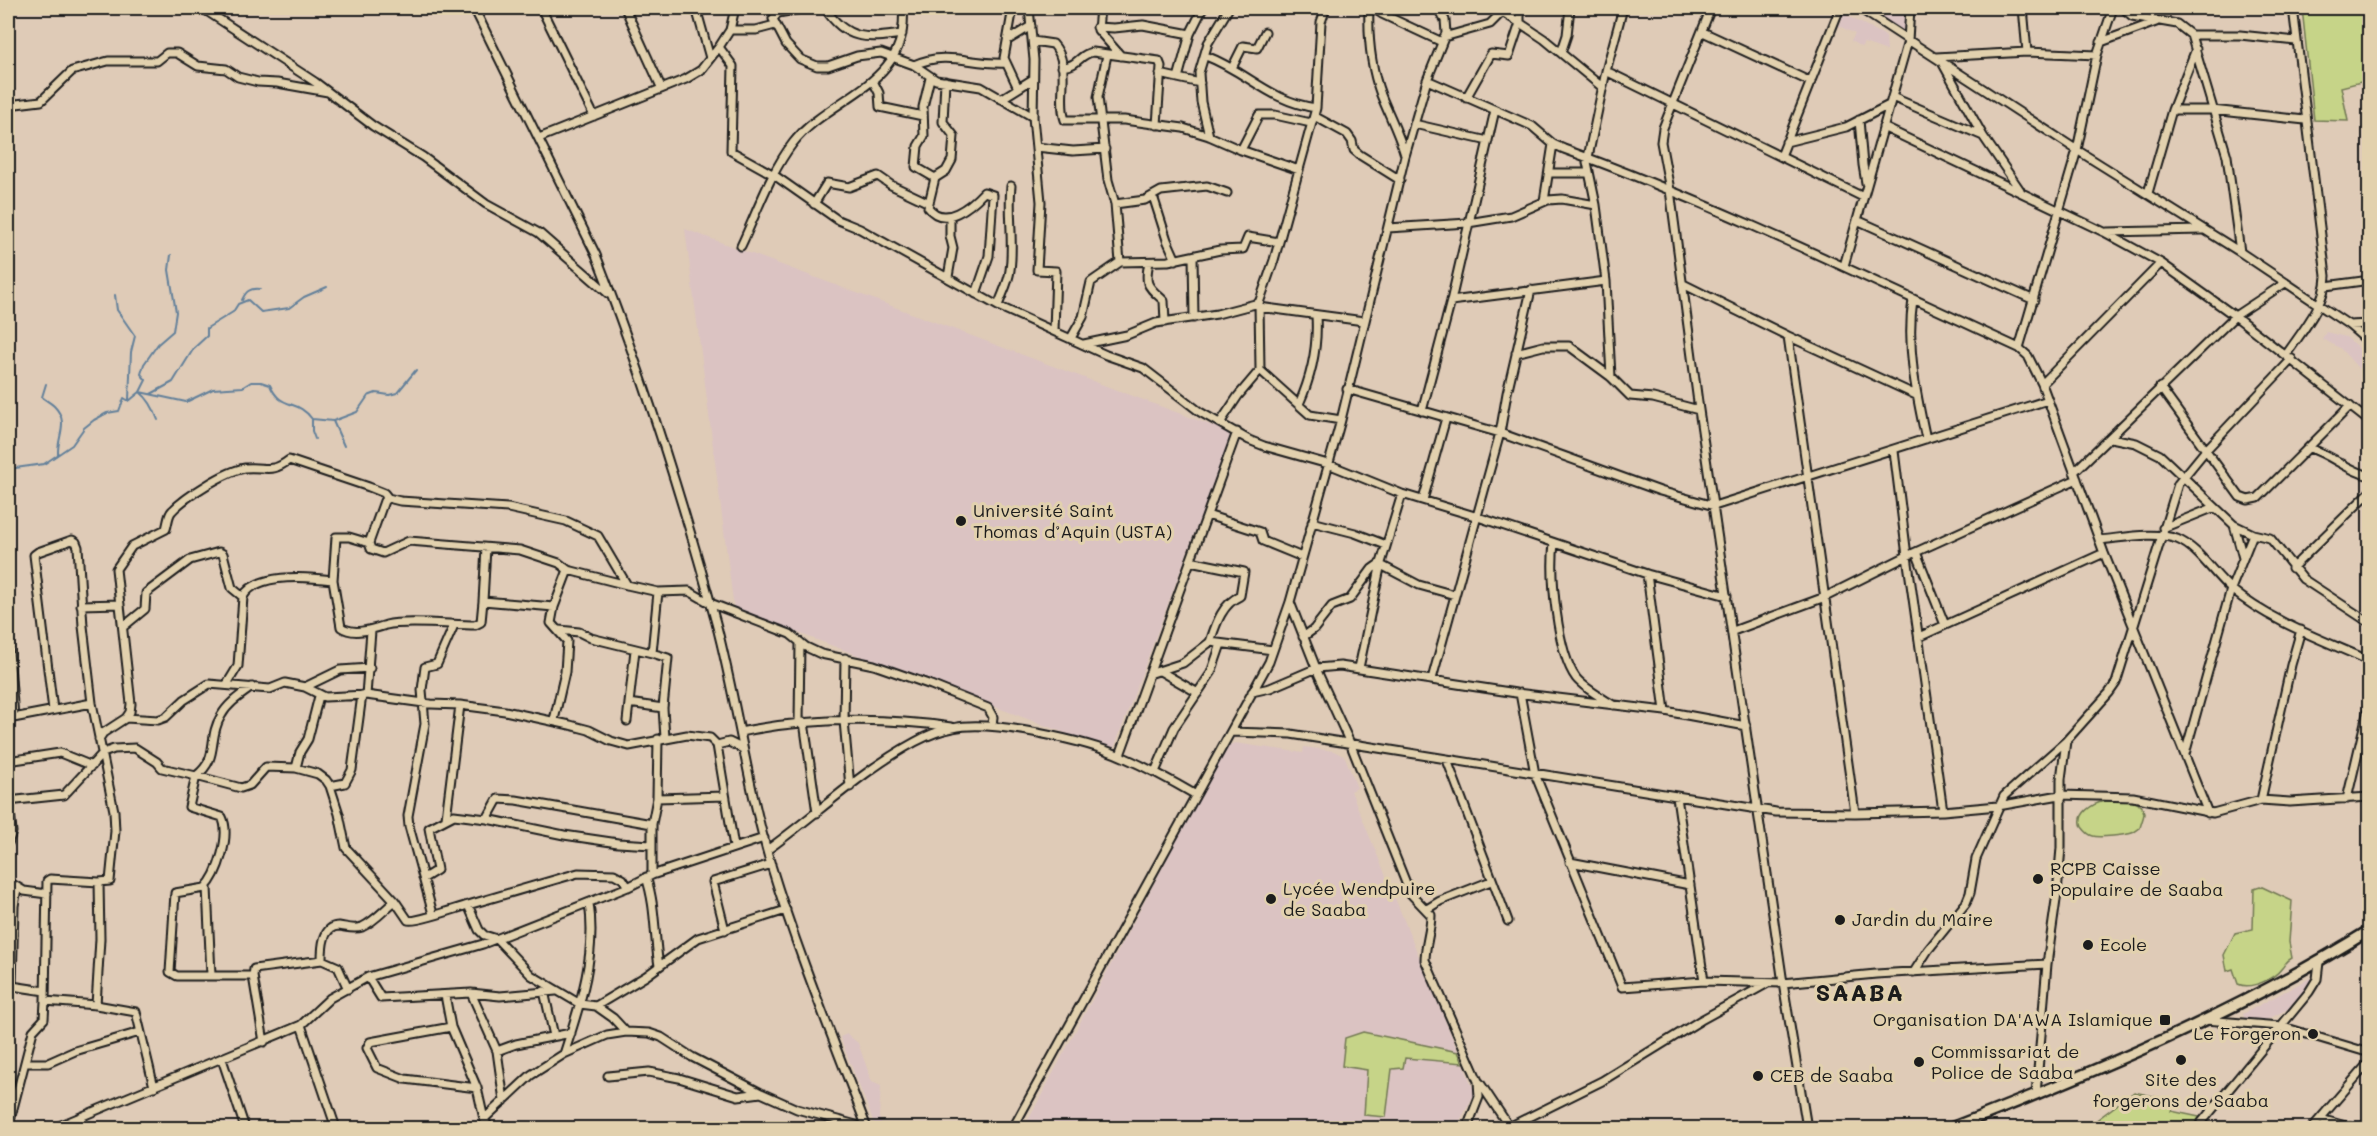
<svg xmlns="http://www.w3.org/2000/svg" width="2377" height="1136" font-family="Mali,sans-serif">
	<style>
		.built { fill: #dbc3c2 }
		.green { fill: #c6d488; stroke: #717852; stroke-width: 1.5 }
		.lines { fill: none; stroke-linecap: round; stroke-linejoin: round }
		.stream { stroke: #63809a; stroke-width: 2 }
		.street-casing { stroke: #1c1c1c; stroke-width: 11 }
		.secondary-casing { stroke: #1c1c1c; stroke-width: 14 }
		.street { stroke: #e2d1ae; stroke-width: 7 }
		.secondary { stroke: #e2d1ae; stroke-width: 9 }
		.poi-dot { fill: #1c1c1c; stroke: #e2d1ae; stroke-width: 2 }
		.labels { text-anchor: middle; stroke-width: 6; stroke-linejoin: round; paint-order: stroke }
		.poi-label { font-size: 18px; fill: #1c1c1c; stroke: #e2d1ae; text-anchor: start }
		.district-label { font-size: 24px; font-weight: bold; letter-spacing: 1.5px; fill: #1c1c1c; stroke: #e2d1ae }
	</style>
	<rect width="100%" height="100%" fill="#dfcbb7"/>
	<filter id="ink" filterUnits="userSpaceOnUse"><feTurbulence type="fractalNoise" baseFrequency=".0167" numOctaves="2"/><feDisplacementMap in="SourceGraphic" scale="12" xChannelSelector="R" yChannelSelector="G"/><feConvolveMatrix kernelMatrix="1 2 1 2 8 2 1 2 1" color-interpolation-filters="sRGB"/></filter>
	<g filter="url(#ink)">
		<path class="built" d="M1863,8h36l10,6 -7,17z
			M1844,14l42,22 1,15 -23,-8 -3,4 -10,-6 4,-7 -16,-8z
			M685,229l547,204 -119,318 -379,-142z
			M2326,332l20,5 23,20v16l-10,-4 -19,-21 -18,-9z
			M1235,743l68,10 1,-6 30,4 11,6 12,31 -6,3 124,302 -19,35h-432l203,-382z
			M2310,978l3,5 -21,24 -24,12 -22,4 -3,-9z
			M847,1034l11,9 14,39 9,4 -2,31 4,11h-7l-36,-91z"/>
		<path class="green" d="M2302,8h67v72l-28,7 7,34 -34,-1z
			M2104,801c11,0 38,-4 40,12 0,4 -3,10 -4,15 -2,1 -5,4 -8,5 -5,2 -33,5 -39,3 -5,-1 -8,-5 -11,-9 -6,-14 11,-23 22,-26z
			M2260,886l32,15 -3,41 3,16c-6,3 -6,5 -10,10 -8,11 -31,22 -44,16l-5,-15 -6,2 -3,-16 11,-22 18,-4 1,-41z
			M1363,1032l95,20 5,11 -58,-5 -2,10 -11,1 -6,48 -22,-2 3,-45 -25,-4 3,-28z
			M2134,1092l42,9 -5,10 33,7 -8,10h-110z"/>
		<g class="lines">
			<path class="stream" d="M115,295l2,15 18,26 -4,16 -2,47
				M242,300c4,-9 8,-12 18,-11
				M46,384l-4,13c3,3 8,5 12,9 16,16 3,30 4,48
				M151,394l22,-12 21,-34 13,-12v-8l26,-16 5,-8 10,-4 13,12 28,-4 15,-11 23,-10
				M312,419v12l3,8
				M158,420c-4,-11 -9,-21 -18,-28l6,-12 -5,-6 3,-10 14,-20 15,-13 3,-19 -7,-42 2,-15
				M333,421l11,25
				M8,469l36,-5 28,-19 12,-17 10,-8 13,-7 12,-2 5,-13 5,3 11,-9 46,10 27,-13 30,-2 8,-5h10l9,3c11,26 27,13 42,34l21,2 24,-9 11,-16 8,-3 13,2 8,-2 19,-23"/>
			<defs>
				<path id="street" d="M202,8l113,74 58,44 50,31 63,47 53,29 70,61
					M474,8l122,247c47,120 86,243 120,368 21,79 31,162 55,242 27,89 63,176 96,263
					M541,8l53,108
					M625,8l36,79
					M696,8l14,50
					M735,8l-5,22 -11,17 14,19 -2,85 43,24 64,45 22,9 138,77 108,49 37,13 57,44 49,28 15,6 64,18 74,30 76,23 169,57 80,22
					M807,8l-29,5 -5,6 13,25 14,15 17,7h11l29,-10 24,-3 33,12 22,15 45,7 52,30
					M825,8c21,33 42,31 77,26
					M1013,8l-9,50 14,30
					M1029,8l5,52 -1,57 8,85 -4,68 19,1 -2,60
					M1100,8l-2,22 23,26
					M1369,8c-1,28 2,60 12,87 8,20 18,39 24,60
					M1373,8l9,6 60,28
					M1520,8v15l24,16 58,48
					M1711,8l-48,120 -2,14 9,48 29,220 84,573 24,145
					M1859,8l218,142 163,102 109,73 21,18
					M2023,8l4,44
					M2123,8l9,8 45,8 14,11h49l56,6
					M1097,27l17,1 29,-3 47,9
					M730,30h26l19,-5
					M1703,32l108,50
					M2191,35l36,121 13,96
					M1444,37l46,-13 12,-12
					M1008,40l23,-14
					M1033,41l20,3c19,20 4,54 12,76h59l59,8 26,8 32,14 58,20
					M2101,42l55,-20
					M1561,53l6,-18 3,-27
					M1107,55l-9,42 10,83 7,24 30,-4 16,-9 18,-2 28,-3 20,7
					M1206,56c42,16 63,45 110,52
					M1936,57l91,-5 70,3
					M1943,64l40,72 37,54
					M914,65c34,-15 57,0 92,-2
					M1062,67c17,-1 17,-13 31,-15l66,9 2,5 -4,59
					M1232,68l11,-22 14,2 8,-16
					M1606,71l257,126
					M1160,74l40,9
					M930,78l-7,29 1,29 -6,10 -2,21 19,11
					M1178,78l12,-44 13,-26
					M1427,80l105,46 21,18 11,5c156,57 305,130 455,199l9,8 14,28 62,169 104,260
					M873,81l6,12 1,14 43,9
					M945,81l-2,41 11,14 -2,24 -6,11 -11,7 -7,29c16,22 43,-1 56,-15l9,3 -4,61 -13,38
					M1892,97l91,39
					M1466,98l25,-44 18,2 11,-33 -24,-15
					M1001,99l32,-20
					M8,105l33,-4 31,-30 36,-10h49l10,-8h10l21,13 28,3 12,8 20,5 19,1 51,9
					M2172,110h40l93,10
					M1314,116l33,18 5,7 2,9 6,5 40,25
					M1859,120l4,45 3,18
					M1414,124l74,17
					M1883,127l221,105 57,31 74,53 135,106
					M1209,136l-8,-34 -2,-29 9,-30 21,-35
					M539,138l147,-59 15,-9 18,-23
					M1786,142l60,-15 43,-22
					M1036,147l37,4 32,-2
					M1241,150l18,-35h16l36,8
					M1781,156l59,-148
					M1550,173h38
					M2148,193l24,-83 24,-61
					M1153,196l14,44 9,20
					M1544,201l9,-57
					M814,204l13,-21 22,4 29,-11 13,9 36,17
					M1115,204l5,58
					M1857,220l177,80
					M1388,228l80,-5 43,-7 37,-16 14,-1 34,6
					M2107,232l96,-2
					M741,246c16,-34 29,-73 52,-103 37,-48 117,-57 110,-135
					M1193,256l1,62
					M1149,262c-5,24 -1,24 15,39l1,21
					M1844,266l64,-225 2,-33
					M948,277l5,-29 -3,-12v-20
					M1683,284l105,52 128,59
					M2326,286l44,-6
					M1913,299c-7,47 3,94 13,140
					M1451,301l155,-20
					M998,306c4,-12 11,-24 12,-36 4,-28 -2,-56 1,-84
					M1259,307l105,14
					M2349,325l21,-1
					M1788,336l67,477
					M1071,338l12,-21 8,-35 29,-20 48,-1 52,-11 23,-1 5,-12 31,5
					M1084,344l43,-9 29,-12 61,-9 42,-11
					M2019,348l58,-198 20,-95 16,-47
					M1516,353l27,-7h26l42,31 19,19 23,2 46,12
					M2286,355c16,-24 39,-49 40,-79l-33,-268
					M1260,370l50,45 31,5
					M1611,377l-5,-96 -10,-76 -9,-43 19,-91 17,-63
					M2042,384l119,-121
					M2160,387l80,110 8,3 10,-2 92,-92
					M1347,389l153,44 160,58 54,15 334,-106
					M1299,404c13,-29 19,-57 17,-88
					M1422,411l29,-110 44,-191
					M1220,423l18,-27 22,-26 -1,-67 15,-43 42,-152 5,-86 5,-14
					M2111,438l25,5 24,12 74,70 19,9 17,4 33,41 67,44
					M2309,448c21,6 39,23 61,28
					M1894,451l13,105 36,255
					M2074,472l161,-156 50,-33
					M1423,500l23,-82
					M1207,515l53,17 3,9 39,16
					M1312,522l43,11 31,12
					M2234,525l9,33
					M2163,528l52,-21
					M2099,540c24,-2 55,-9 78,-1 22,9 36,35 54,50 40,33 92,51 139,72
					M369,543l2,6 12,4 26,-12 111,9 39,13 9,7 59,15 31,7 31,-1 21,12 80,31 16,13 15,7 53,11 57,20 57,23 5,9 -1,8
					M1554,543c-4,32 3,109 22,135 9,11 25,19 37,27
					M1916,552l29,73
					M1190,561l54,11 -4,24c-18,8 -24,28 -30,46
					M2292,568l78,-76
					M568,570l-14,37 -71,-6 -2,21 -6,3c-22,0 -70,-5 -89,0 -13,4 -32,11 -45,2l-8,-47 3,-43h13l20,6 15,-42 4,-3 12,3 108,7 58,13 32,15 29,49
					M1647,574l18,137
					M483,601l3,-53
					M1290,602l28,71 32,70 60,150 21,22c0,16 -6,30 -6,45l53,121 1,16 -12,31
					M81,605l39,-1
					M123,627l22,-18 1,-16 44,-33 29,-8 4,2 9,34 11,9
					M559,630l20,2 12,6 61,15 6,-61
					M1733,631l92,-34 82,-41 170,-77
					M1303,637l11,-8 18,-23 18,-7 22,-30 7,-5 40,21 36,10
					M1919,637l185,-84
					M8,639l6,78
					M652,653l16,5 -5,50
					M845,658l-1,63 6,66
					M1359,668l22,-105 21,-69
					M1160,671l38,22
					M1149,674l34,-11 27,-21 63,8
					M1432,679l68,-246 7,-40 24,-103
					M227,684l11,-18 5,-69c13,-25 66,-20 90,-17
					M305,687l35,-17 30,-2
					M1252,692l18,-4 47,-20 23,-2 176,27 149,18 81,15
					M1520,693l15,81 87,213 82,-6 79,2 93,-9 171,-10
					M366,695l5,-64
					M629,703l34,5 2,30
					M126,718l4,-6 1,-8 -15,-135 16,-23 34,-17c2,-6 2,-14 6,-18 13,-14 54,-40 73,-43 20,-2 26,6 44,-8l80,27 15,6 4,5
					M8,719l84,-16
					M554,720l11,-48 2,-31 -16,-18 3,-16
					M627,721l8,-71
					M799,722l1,-80
					M804,722l13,91
					M740,732c69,-14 141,-15 211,-5
					M1231,732l60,2 485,78 79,1 88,-2 55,-5 62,-11 73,2 80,16 48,-13 29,2 80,-5
					M99,739l4,-6 23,-15 32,2 8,-3 18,-17 25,-16 61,5 15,-6 20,4 20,10 41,-2 65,9 29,1 45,6 65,14 19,5 22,11 18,5 58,-11 23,3 7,7 12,-3 14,7
					M717,745l17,102
					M2185,754l46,-165 22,-55
					M1120,755l117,-323
					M1447,760l61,161
					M8,761l52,-8 32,13
					M296,768l4,-16 8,-13 11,-43
					M1155,772l19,-44 37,-55 10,-29
					M330,786l15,-3 7,-13 10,-75
					M1677,797l27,184
					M657,798l68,-2
					M2347,799l23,-98
					M2261,800l30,-135 10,-35
					M8,801l56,-6 39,-42 11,-4 21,-1 22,14 5,6 34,8c24,-18 11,-37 25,-60 7,-13 20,-21 31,-29
					M446,818l14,-113
					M487,819l11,-20 18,1 136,24
					M8,843l4,-11 -3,-31
					M767,850c49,-35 94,-79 148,-108 11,-6 26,-12 38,-14 38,-9 134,13 170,29 25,11 49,24 73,38
					M1570,862l120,23
					M652,875v-51l5,-26 1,-59
					M646,877c10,29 8,59 13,89
					M424,878l13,-8 -8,-42 25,-13 33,4 77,16 54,8 34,2
					M8,884l6,1 10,6 23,3
					M207,887l4,88
					M17,888l-3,18 -2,80 33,5
					M468,905l110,-32 36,1 9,5 5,8
					M1427,909l13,-8 51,-20
					M433,914l-24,-88 -1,-10 17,-92 -3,-34 3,-23 12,-3 17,-39
					M725,930l-12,-48 58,-18
					M322,960c0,-11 0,-34 17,-34 8,1 15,4 23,1 12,-5 23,-18 33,-26
					M1914,972l14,-22 38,-47 4,-10 6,-34 28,-63 62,-55
					M253,976h-76l-7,-4 5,-79 30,-5c13,-13 26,-53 17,-71l-33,-10 7,-31 45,12 9,-3 16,-18 30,1 22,6 8,6 4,6 9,28 7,34 49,53 13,19c6,3 50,-12 60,-15l11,25 5,5 13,4 34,36 49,29 16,2 17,12 13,14
					M368,977l13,21 90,-5 29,3 56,-5
					M544,991l10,45
					M471,993l26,58 7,50
					M445,995l6,32 26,61 7,31 5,9
					M45,1001l2,-120 3,-2 49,3
					M96,1005l40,7 18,75
					M596,1006l50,-30 52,-38 88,-28
					M2205,1020l75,6 90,27
					M301,1025l35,103
					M451,1027l-81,15 -3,6 10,20 28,11 72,9
					M264,1042l-11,-66 1,-7 68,-9 16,7 10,22
					M497,1051l19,-7 55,-11
					M564,1054l43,-19 19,-3 23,1 12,4 31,20 69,36 36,16 70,19
					M222,1059l23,69
					M25,1063h23l27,-12 65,-19
					M8,1071l4,30
					M608,1076l41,-4 30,6 59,18 23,-3
					M1480,1083l30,45
					M2036,1094l11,-130 10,-71 4,-45v-69l5,-38 43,-48 7,-10 62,-199 27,-33 87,-92
					M82,1117l3,11
					M484,1119l47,-44 33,-21c16,-49 33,-99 25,-151
					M2320,1119l33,9
					M8,1128l25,-97 11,-12 1,-18 51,4 4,-66 -1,-57 11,-1 5,-50 -1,-20 -22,-108 -9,-77 -5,-79 -2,-5 -4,-2 -34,12 -4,3 19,155
					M54,1128l247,-103 29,-27 38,-21 115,-33 145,-57 24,-12 112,-37
					M1013,1128l256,-466 21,-60 51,-182 64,-264 22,-76 19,-47 -1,-13 -8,-12
					M1507,1128l95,-47 99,-61 67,-37
					M2197,1128l112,-136 8,-13 2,-17
					M2312,1128l58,-67"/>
				<path id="secondary" d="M1951,1128c144,-56 288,-116 419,-198"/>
			</defs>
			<use href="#street" class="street-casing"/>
			<use href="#secondary" class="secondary-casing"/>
			<use href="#street" class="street"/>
			<use href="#secondary" class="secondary"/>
		</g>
	</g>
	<g class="poi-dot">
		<circle cx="961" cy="521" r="6"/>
		<circle cx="2038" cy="879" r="6"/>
		<circle cx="1271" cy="899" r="6"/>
		<circle cx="1840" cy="920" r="6"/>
		<circle cx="2088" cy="945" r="6"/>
		<rect x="2159" y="1014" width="12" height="12" rx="3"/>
		<circle cx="2313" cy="1034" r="6"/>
		<circle cx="2181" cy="1060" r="6"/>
		<circle cx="1919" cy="1062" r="6"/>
		<circle cx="1758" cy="1076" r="6"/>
	</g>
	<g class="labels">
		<g class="poi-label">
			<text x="973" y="517">Université Saint<tspan x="973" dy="21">Thomas d’Aquin (USTA)</tspan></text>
			<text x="2050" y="875">RCPB Caisse<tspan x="2050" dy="21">Populaire de Saaba</tspan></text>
			<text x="1283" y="895">Lycée Wendpuire<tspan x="1283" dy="21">de Saaba</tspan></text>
			<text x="1852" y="926">Jardin du Maire</text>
			<text x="2100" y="951">Ecole</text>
			<text x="2153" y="1026" text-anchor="end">Organisation DA'AWA Islamique</text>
			<text x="2301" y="1040" text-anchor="end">Le Forgeron</text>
			<text x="1931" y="1058">Commissariat de<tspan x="1931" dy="21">Police de Saaba</tspan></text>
			<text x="1770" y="1082">CEB de Saaba</text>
			<text x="2181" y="1086" text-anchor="middle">Site des<tspan x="2181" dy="21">forgerons de Saaba</tspan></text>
		</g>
		<g class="district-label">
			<text x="1860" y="1001">SAABA</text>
		</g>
	</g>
	<rect width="2377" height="1136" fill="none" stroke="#e2d1ae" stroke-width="30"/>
	<rect x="15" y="15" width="2347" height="1106" fill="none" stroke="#1c1c1c" stroke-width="2" filter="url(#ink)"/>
</svg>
